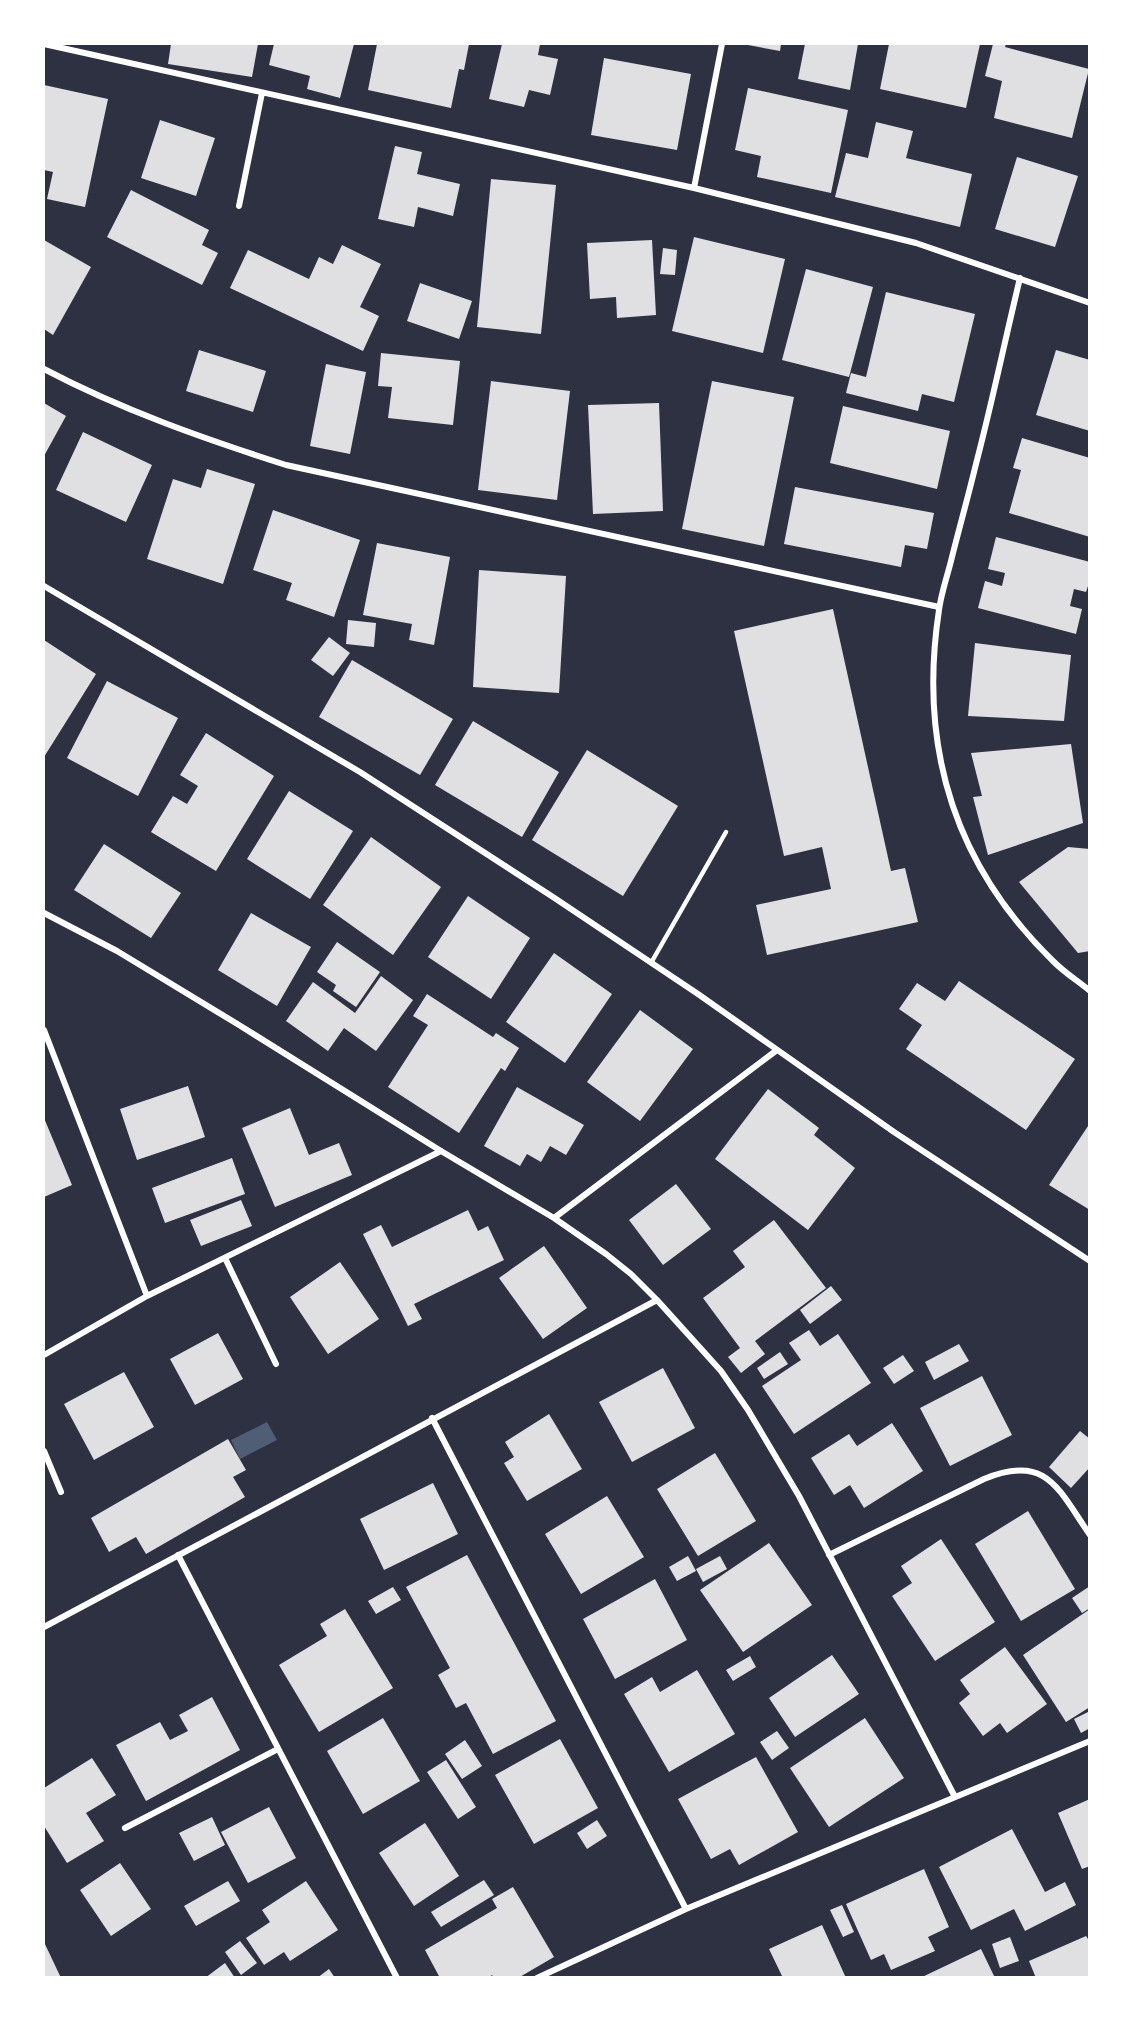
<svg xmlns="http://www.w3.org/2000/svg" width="1133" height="2021" font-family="'Noto Serif',serif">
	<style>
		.water { fill: #4f5d75 }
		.building { fill: #e0e0e3 }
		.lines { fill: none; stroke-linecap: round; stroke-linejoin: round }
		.service { stroke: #fff; stroke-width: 4.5 }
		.minor { stroke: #fff; stroke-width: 6 }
	</style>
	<rect width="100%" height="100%" fill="#2d3142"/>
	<path class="water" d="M267,1422l10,18 -37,19 -9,-19z"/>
	<path class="building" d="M171,44h87l-6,33 -84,-13z
		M274,44h80l-14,54 -33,-9 3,-13 -41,-11z
		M377,44h92l-5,26 -5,-1 -8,39 -83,-18z
		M502,44h38l-2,11 20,4 -8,36 -21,-5 -5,17 -35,-8z
		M805,44h53l-8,46 -52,-11z
		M889,44h91l-14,64 -86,-19z
		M993,44h13l-1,3 84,22 -17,69 -78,-20 8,-37 -17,-5z
		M748,45v-1h33l-1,7z
		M604,58l87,16 -14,76 -86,-15z
		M44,85l64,14 -23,108 -38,-8 6,-27 -9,-2z
		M748,88l100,22 -17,83 -74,-16 4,-21 -26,-6z
		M160,120l55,18 -19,58 -55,-18z
		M876,122l37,9 -7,27 66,16 -12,53 -125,-30 11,-44 22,5z
		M395,146l27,6 -5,22 43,10 -7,32 -35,-9 -4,20 -36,-8z
		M1017,157l61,19 -23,71 -60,-18z
		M491,179l65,6 -15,149 -64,-7z
		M131,190l78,40 -7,15 16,8 -16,32 -95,-48z
		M694,237l91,22 -22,94 -91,-22z
		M44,240l47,27 -38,68 -9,-6z
		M652,240l4,75 -39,3 -1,-21 -26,2 -3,-56z
		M342,245l39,19 -21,43 19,9 -16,35 -133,-63 18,-38 61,29 10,-22 14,7z
		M663,248l14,2 -2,25 -15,-1z
		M806,269l67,18 -24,90 -67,-17z
		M420,283l52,18 -13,38 -52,-18z
		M886,292l89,22 -21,88 -32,-8 -4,17 -72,-18 5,-20 15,4z
		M199,350l67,21 -13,41 -67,-21z
		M1056,350l34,10v71l-54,-16z
		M381,353l79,8 -7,64 -65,-7 4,-31 -14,-1z
		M326,364l40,8 -16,82 -40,-8z
		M491,381l79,10 -13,109 -79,-10z
		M712,381l82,16 -30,149 -82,-17z
		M44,403l22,13 -22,40z
		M659,403l4,108 -70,3 -5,-109z
		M843,406l107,25 -13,58 -107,-26z
		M83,432l69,33 -26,57 -70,-32z
		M1022,438l68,20v79l-81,-24 12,-43 -8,-2z
		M207,469l48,15 -32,100 -76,-25 26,-80 28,9z
		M795,487l139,26 -7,36 -22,-4 -4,22 -117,-23z
		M273,510l87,30 -26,77 -48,-17 6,-17 -39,-13z
		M996,537l94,25v18l-4,12 -12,-3 -4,17 12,3 -6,25 -98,-26 7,-27 17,5 3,-13 -17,-4z
		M377,543l73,14 -16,88 -25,-5 3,-16 -49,-9z
		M479,570l87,6 -7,117 -86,-6z
		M833,609l58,262 14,-3 13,54 -151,33 -11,-50 75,-16 -9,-42 -38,9 -50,-225z
		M348,620l28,3 -2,24 -28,-3z
		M329,637l21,16 -17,23 -22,-16z
		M44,640l52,34 -52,83z
		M975,643l96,12 -7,66 -96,-5z
		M352,660l101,59 -33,56 -101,-58z
		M107,681l71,37 -40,78 -71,-38z
		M473,721l86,51 -37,65 -87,-52z
		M206,733l68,43 -58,95 -65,-39 22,-36 14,8 11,-18 -18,-11z
		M1071,744l12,79 -95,32 -15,-58 9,-1 -11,-43z
		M587,750l91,56 -55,90 -91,-56z
		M289,791l64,40 -43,68 -63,-40z
		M371,837l70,50 -48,68 -70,-50z
		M104,844l77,49 -30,45 -77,-48z
		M1068,847l22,2v102l-12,2 -59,-71z
		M468,896l62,42 -39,61 -63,-42z
		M251,913l60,34 -34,59 -59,-36z
		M337,942l43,30 -24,35 -23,-16 3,-6 -19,-13z
		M554,953l58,41 -47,69 -59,-41z
		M381,976l32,24 -37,51 -32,-23 -16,23 -42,-30 27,-39 42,31z
		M959,981l116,78 -49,71 -120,-81 16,-24 -23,-16 18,-26 28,18z
		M427,994l66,43 3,-4 23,15 -14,23 -4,-3 -42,65 -71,-46 40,-62 -15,-9z
		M640,1010l53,39 -53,72 -53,-39z
		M188,1086l17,51 -68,23 -17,-51z
		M517,1087l67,38 -18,30 -16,-9 -9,16 -14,-8 -7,12 -36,-20z
		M768,1089l51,39 -5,7 41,33 -47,62 -93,-71z
		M290,1108l19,47 30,-12 13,32 -77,32 -33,-79z
		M44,1118l28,67 -28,12z
		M1090,1123v87l-41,-25z
		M232,1158l13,36 -80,29 -13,-35z
		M676,1184l35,45 -48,36 -34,-45z
		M241,1200l11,26 -51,20 -11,-26z
		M468,1210l10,21 10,-5 16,34 -90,44 8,15 -14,7 -45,-92 18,-9 11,22z
		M774,1220l52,68 -71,53 10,13 -24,19 -13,-16 12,-9 -37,-50 42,-31 -12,-16z
		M544,1246l43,62 -44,31 -44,-61z
		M340,1262l39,57 -51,35 -38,-57z
		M831,1286l11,14 -32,24 -10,-14z
		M809,1330l11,16 18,-12 33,49 -77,51 -32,-48 39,-26 -12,-17z
		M218,1333l25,46 -48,26 -25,-46z
		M959,1344l10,17 -35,19 -9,-18z
		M780,1352l8,12 -24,15 -7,-11z
		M903,1355l11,16 -20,13 -11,-16z
		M663,1368l32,60 -63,34 -33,-60z
		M124,1372l30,55 -60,33 -30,-56z
		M982,1376l30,59 -62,31 -30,-58z
		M549,1414l33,55 -55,32 -23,-38 10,-6 -9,-15z
		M892,1423l31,48 -59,37 -14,-23 -16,10 -23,-37 38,-24 8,12z
		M1080,1431l10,8v28l-19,21 -22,-21z
		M228,1439l18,31 -13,7 12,20 -99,57 -10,-17 -27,15 -18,-34z
		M715,1453l41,68 -58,35 -41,-67z
		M433,1483l25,51 -74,36 -24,-51z
		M607,1496l37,61 -63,37 -36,-60z
		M1028,1511l47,78 -54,32 -46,-77z
		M941,1539l54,83 -60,39 -43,-65 20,-13 -11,-17z
		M769,1543l43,62 -69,47 -43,-62z
		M467,1555l89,166 -63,33 -27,-51 -10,5 -18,-33 12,-7 -44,-81z
		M688,1556l8,15 -19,10 -8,-14z
		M720,1556l7,13 -24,13 -7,-13z
		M655,1579l32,61 -72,39 -32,-60z
		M1090,1586v22l-8,5 -10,-15z
		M393,1587l8,13 -25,14 -8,-13z
		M345,1609l48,79 -74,44 -40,-67 48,-29 -7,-12z
		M1090,1609v98l-24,15 -43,-67z
		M1005,1647l42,57 -40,29 -7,-10 -17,13 -24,-33 11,-9 -10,-14z
		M832,1655l27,39 -64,43 -26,-39z
		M750,1656l6,11 -23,14 -7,-11z
		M697,1670l38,64 -66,38 -45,-78 28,-17 8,15z
		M212,1697l28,53 -94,51 -30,-56 44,-23 10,18 18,-9 -9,-16z
		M1090,1711v17l-9,5 -7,-14z
		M383,1718l37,63 -57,33 -36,-63z
		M865,1718l39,60 -75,49 -39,-59z
		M777,1731l12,17 -17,12 -12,-18z
		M560,1739l38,69 -64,36 -39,-69z
		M465,1740l17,26 -20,13 -17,-25z
		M756,1757l42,75 -59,33 -9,-16 -19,10 -33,-60z
		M92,1758l24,37 -30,18 18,28 -37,22 -23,-37v-38z
		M446,1760l30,47 -18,12 -31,-47z
		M1090,1799v67l-8,3 -24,-56z
		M269,1807l27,51 -48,25 -27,-51z
		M212,1817l13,28 -31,16 -15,-28z
		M597,1820l10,16 -20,13 -10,-16z
		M425,1823l34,53 -45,30 -35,-53z
		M1012,1829l33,63 20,-10 11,23 -51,26 -11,-22 -43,21 -32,-63z
		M120,1863l31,46 -40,27 -31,-46z
		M924,1869l25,58 -21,10 7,14 -44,19 -7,-16 -13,6 -25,-56z
		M484,1880l10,15 -53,32 -10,-15z
		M228,1881l12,20 -44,25 -12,-20z
		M306,1881l32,49 -48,31 -6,-9 -20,13 -18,-27 24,-16 -8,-12z
		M513,1887l41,70 -36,21h-24l-2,-3 -4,3h-48l-15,-28 72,-42 -5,-9z
		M842,1905l12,27 -11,5 -13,-27z
		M822,1925l24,53h-63l-14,-29z
		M1086,1936l4,6v36h-54l-7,-17z
		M1010,1937l9,24 -19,7 -8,-24z
		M240,1941l17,22 -16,12 -16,-23z
		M44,1942l17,36h-17z
		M981,1949l14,29h-75z
		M225,1963l10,15h-30z
		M329,1969l6,9h-18z"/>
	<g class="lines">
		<path class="service" d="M651,963l75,-131"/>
		<path class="minor" d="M44,44l650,144 222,55 174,60
			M694,188l28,-144
			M239,206l23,-113
			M1020,278c-15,62 -28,125 -44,186 -8,33 -17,65 -25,97 -4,16 -10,33 -12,49 -21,137 15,255 115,352 11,11 24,19 36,29
			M44,369c78,41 158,69 242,96l653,142
			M44,586l316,186 193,125 145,97 196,138 196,129
			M44,913l73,38 122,74 202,126 113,67 52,36 25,20 26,26 64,71 27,39 51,86 156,301
			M44,1030l103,266
			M554,1218l223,-168
			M225,1258l51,106
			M44,1355l103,-59 294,-145
			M432,1418l254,491
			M44,1451l17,41
			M178,1555l219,423
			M829,1555l155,-76c63,-26 74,10 106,56
			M44,1627l613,-327
			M125,1828l153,-79
			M537,1978l149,-69 404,-168"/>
	</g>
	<rect width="1133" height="2021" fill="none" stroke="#ffffff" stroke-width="90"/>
</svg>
